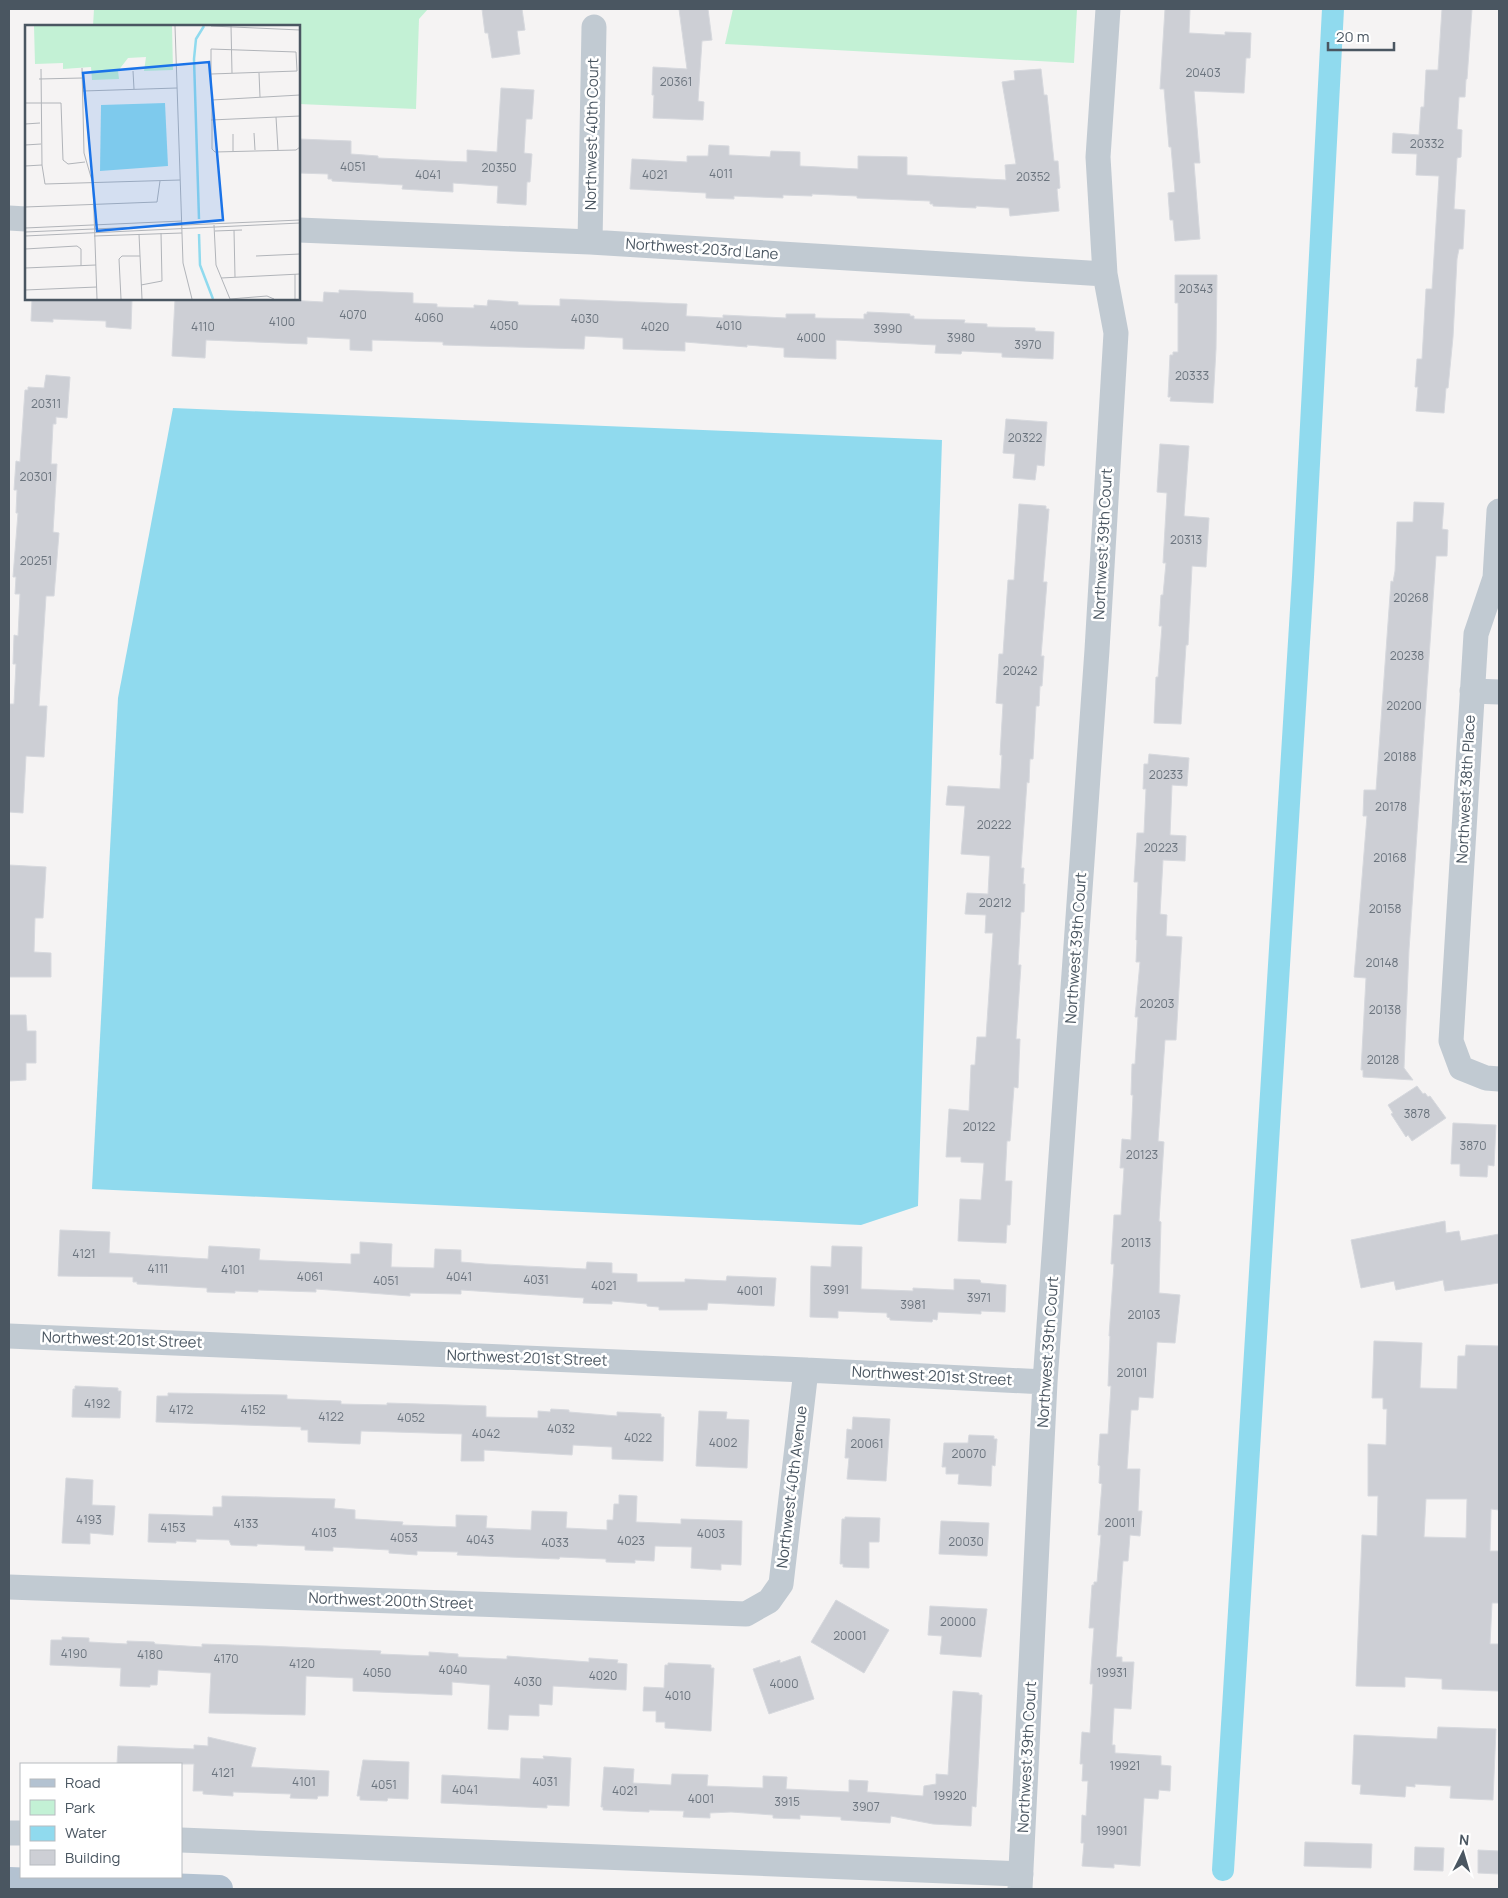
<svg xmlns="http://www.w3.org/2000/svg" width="1508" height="1898" font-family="Manrope,sans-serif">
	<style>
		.green { fill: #c3f1d5 }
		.water { fill: #90daee }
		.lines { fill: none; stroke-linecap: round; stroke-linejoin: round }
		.canal { stroke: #90daee; stroke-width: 22 }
		.building { fill: #cdcfd5; stroke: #d7d9de; fill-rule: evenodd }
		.street { stroke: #c1cad2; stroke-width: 25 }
		.primary { stroke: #b3c2d1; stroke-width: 28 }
		.labels { text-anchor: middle; stroke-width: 5; stroke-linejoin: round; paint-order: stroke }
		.number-label { font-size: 12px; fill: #6b747e }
		.street-label { font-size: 15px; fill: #4a5661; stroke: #fff }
		.inset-river { fill: none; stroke: #90daee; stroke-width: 2.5 }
		.inset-road { fill: none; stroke: #b1b4b9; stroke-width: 1 }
		.view { fill: #1a73e8; fill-opacity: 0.15; stroke: #1a73e8; stroke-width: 2.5 }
		.inset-edge { fill: none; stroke: #4a5661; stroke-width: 2.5 }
	</style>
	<rect width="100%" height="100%" fill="#f5f3f3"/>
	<path class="green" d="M94,9h334l-9,10 -3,90 -117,-5v-78h-206z
		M733,9h344l-3,54 -349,-19z"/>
	<path class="water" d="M173,408l769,32 -24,766 -57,19 -769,-36 26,-491z"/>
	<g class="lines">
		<path class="canal" d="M1223,1870l80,-1293 30,-568"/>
	</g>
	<path class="building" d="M482,9h40l3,21 -8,1 3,23 -28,4 -4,-25h-3z
		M679,9h29l4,31 -10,1 -4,60 6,1 -1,18 -50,-2 1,-23h-2l1,-28 34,2z
		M1165,9h25l-1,24 36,2v-3l26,1 -1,25h-4l-2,35 -50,-2 6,72h-6l6,76 -25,2 -2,-21h-3l-2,-27 7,-1 -4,-45h-2l-5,-58h-4z
		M1442,9h30l-5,70h-1l-1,18h-6l-2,32 5,1 -1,27 -4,1 -3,51 11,1 -2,39h-4l-2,10 -4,78 -5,51h-2l-2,25 -28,-2 2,-24h-3l2,-28h5l4,-70h6l7,-113 -23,-1 1,-21 -25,-1 1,-20 26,2 2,-28h3l2,-37h12z
		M1041,69l3,26h3l7,66h4l2,27 -3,1 2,22 -49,5 -1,-8 -33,-2v2l-43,-2v-2h-3v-3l-73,-3v-2l-45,-2v2l-29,-1v3l-49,-2v3l-28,-1v-5l-76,-4 2,-30 55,3v-6h21l1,-11 20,1v9l41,2 1,-6 29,1v14l58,3v-13l49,1v18l99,5 -1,-15 11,-1 -14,-82 13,-2 -1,-9z
		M501,88l33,2 -2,29h-6l-2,34 8,1 -2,28h-3l-1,23 -29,-2 1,-17 -45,-3v9l-51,-3 1,-4 -71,-4v-2h-4v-5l-29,-1v-34l52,2v13l27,2v2l89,4v-12l30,2z
		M1175,275h42l-1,74 -3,54 -43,-2 1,-4h-3l2,-42h3v-3h5v-49h-3z
		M339,290l74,3v10l24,1v3l37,1v-3l13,1 1,-6 30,2v3l42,1v-7l127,5 -1,12 37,2v-3l63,3v-4h29v4l49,1v-5h3v-2l43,2v2h4v3l51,1 -1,3 23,1v3l48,1v3l19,1 -1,27 -51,-2v-4l-40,-2 -1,3 -26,-1 1,-8 -100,-5v19l-52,-2v-9l-37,-3v2l-62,-5v9l-62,-2v-11l-38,-2 -1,13 -141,-4v-3l-71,-2v11l-22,-1v-11l-43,-2v7l-101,-4 -1,18 -33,-2 3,-57h111v1l37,2 1,-10 15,1z
		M32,299h100l-1,30 -25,-2v-6l-53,-2v3l-22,-1z
		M46,375l24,2 -3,41 -11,-1v7h-3l-2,40h6l-4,68 6,1 -5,63h-8l-7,110h8l-3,51 -18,-1 -3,57 -14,-1v-108h5l2,-40h-3l1,-29 4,1 2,-42h-5l1,-17h-3l5,-64h-2l1,-23h-3l2,-29 4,1 5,-72h3v-3l16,1z
		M1006,419l41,3 -3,44 -7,-1 -2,15 -22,-2 2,-24 -12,-1z
		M1160,444l29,2 -5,70 25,2 -3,49 -14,-1 -4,79h-2l-5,79 -27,-1 2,-46h2l4,-51h-3l2,-31h2l3,-32h-3l4,-70 -10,-1z
		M1414,502l30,1 -2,26 6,1 -1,26h-11l-27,394 -5,118 9,12 -50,-3v-7h-2l5,-92 -12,-1 13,-161h-4l1,-26h12l15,-209 2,1 2,-11 2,-49h16z
		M1019,504l27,2v3h3l-6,73h4l-6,74h3l-2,30h-2l-1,20h-3l-3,53h-3l-1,24 -2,-1 -6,86h3l-1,16h2l-1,28h-3l-3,53h3l-5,74h4l-2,49 -4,-1 -4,54h-3l-2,40h7l-2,44h-3l-1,18 -48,-2 2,-42 21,1 3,-37 -23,-1v-5h-15l3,-48 20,2 2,-46h4l2,-28h9l7,-104h-8l1,-18 -21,-1 2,-21 21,1 2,-38 -29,-2 4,-48 -19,-1 2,-19 52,3 2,-34h-2l3,-51 -7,-1 3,-49h4l5,-74h6z
		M1149,754l40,4 -2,28 -15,-1 -2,50 16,1 -1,25 -22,-1 -3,54 7,1 -1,21 16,1 -6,103h-11l-7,101 6,1 -5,79 2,1 -2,71 21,2 -5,48 -18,-1 -4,56 -14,-1 -1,13h-7l-4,59h13l-2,42h4l-2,25 -10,-1 -2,26h-5l-7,96h6v5h12l-3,47 -17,-1 -2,37h3v8l46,3v9l10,1 -1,25 -11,-1 -1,9 -14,-1 -4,68 -26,-2v4l-32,-2 2,-23h-3l1,-28 4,1 2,-35h-6l1,-17h-3l2,-32 8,1 3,-49h-3l4,-56h-5l3,-43h2v-3h3l4,-47h-3l4,-51 -3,-1 1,-17 -2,-1 2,-31h8l3,-48h-3l2,-50h-1l5,-72h-3l3,-49h7l3,-47h-4l2,-29 9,1 2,-45h-2l1,-31h3l3,-47h-3l5,-55h-4l1,-22h-1l2,-58h-4l3,-49h7l2,-44h-3l1,-25h4z
		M9,865l37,2 -3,51h-8l-1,34 17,1v24h-42z
		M9,1015h17l1,16h9v32h-10v17l-17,1z
		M1417,1086l6,8 2,-1 3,4 2,-1 16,22 -34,23 -4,-6 -2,2 -15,-23 2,-1 -5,-8z
		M1453,1123l43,2 -2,41 -6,-1 -1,12 -27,-1v-12h-9z
		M1445,1221l1,12 13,-2 2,10 38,-7v49l-54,8 -2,-11 -47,10 -2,-9 -33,7 -10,-48z
		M60,1230l50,2 -1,21 99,6 1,-13 51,3 -1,11 92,4v-10h9v-12l32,2 -1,23 43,1 1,-19 26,1v12l24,2 101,5 1,-7 25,1v10l25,1v8h48v-3l41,2 1,-5 49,2 -2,28 -66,-3 -1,7h-48v-3l-12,-1v-2l-35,-3v3l-29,-1 1,-5 -123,-8v4l-51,-1v3l-94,-7v3l-58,-2v2l-23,-1v2l-28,-1v-4l-70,-4v-2h-4v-5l-75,-1z
		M832,1246l30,1 -1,42 52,2v-3l41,2v-11l26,1 1,3 25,2 -1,27 -24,-1v3l-43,-2 -1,8 -4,-1 -1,3 -42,-2v-2l-3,-1v-4l-49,-2v7l-28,-1 1,-51 20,1z
		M1374,1341l48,2 -2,45 37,1 1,-33h7l1,-11 33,1v164l-8,-1 -1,42h9v52h-7l-2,41h9v47l-57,-2v-10l-37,-2v10l-49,-1 6,-151 15,1 1,-40h-10v-52l18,1 1,-36h-4v-11h-11zM1426,1499h41l-1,39 -42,-1z
		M75,1386l43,2v3h3l-1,27 -48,-1 1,-28h2z
		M168,1393l119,2v4l54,2v3l46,1v-2l99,3v11l52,1v-7l12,1 1,-3 18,1v2l48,4v-4l44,2v3h3l-1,44 -51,-2v-12l-39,-2 -1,10 -88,-5v11h-23l1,-27 -101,-3 -1,13 -52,-2v-12h-7v-3l-145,-5 1,-26h11z
		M699,1411l28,1 -1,7 23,1 -2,48 -51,-2z
		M853,1417l37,2 -4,62 -39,-2 2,-21h-4l2,-29 5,1z
		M969,1435l25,1v3h3l-2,27 -3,-1 -1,21 -33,-2 1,-10h-13v-7h-4l2,-24h24z
		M66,1478l27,2 -1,25 23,1 -2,29 -23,-2v11l-28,-1z
		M619,1495l18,1 -1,26 45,2v-5l61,2 -1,44 -20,-1v6l-30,-2 1,-21 -37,-1 -1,15 -19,-1v3l-29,-1v-3l-46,-2 -1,2 -102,-4 1,-3 -41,-1v4l-28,-2v-3l-36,-2 -20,-1v4l-28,-1v-4l-48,-2v2l-26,-1 -2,-5 -33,-1v3l-20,-1v2l-28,-1 1,-28 64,2v-9h9v-11l113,3 -1,9 21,2v9l48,3 -1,3 54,2v-12l31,1 -1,12 45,2 1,-19 35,1 -1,16 41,2v-10h6l1,-16h5z
		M845,1517l35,1 -1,24h-10v26l-26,-1v-3h-3l2,-45h3z
		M941,1521l48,2 -2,33 -48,-2z
		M836,1600l53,30 -25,43 -53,-31z
		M930,1606l57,3 -6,48 -41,-3 2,-18 -14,-1z
		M62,1637l27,1v4l38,2v-3l27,1 1,2 47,3v-3l64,2 115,5 -1,3 49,2v-4l29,2v3l46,2h3v-3l82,6v-4l29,2 -1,3 10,1 -1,26 -73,-4 -1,19 -13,-1v12l-30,-1 -1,15 -20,-1 2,-44 -38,-3v13l-99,-4v-13l-47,-2 -1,39 -96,-2 2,-40 -53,-3 -1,15h-7v2l-30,-1 1,-18 -71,-3 1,-25h11z
		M800,1656l14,43 -45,15 -16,-45 27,-9v3z
		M668,1663l43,2v3h3l-3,63 -46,-3v-6h-9v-11h-13l1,-24 20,1 1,-23h3z
		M953,1691l26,2v2h3l-6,112 -4,-1 -1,20 -38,-2 -42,-8 -1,7 -49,-3v-3l-41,-2v4l-27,-1v-3l-42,-3 -21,1v5l-27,-1 1,-6 -35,-1v2l-46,-2v-3h-2l3,-40 30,2 -1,14 38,2 1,-11 36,1 -1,11 56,2v-12l24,1 -1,12 63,3v-12l19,1 -1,11 56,4 1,-10 12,-2v-10l12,1z
		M1438,1727l58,2 -3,71 -43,-2 1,-12 -36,-2v3l-9,-1 -1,11 -45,-3 1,-9 -9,-1 2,-49 83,4z
		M208,1737l48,11 -5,19 78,4 -1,25h-10l-1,3 -27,-1 1,-4 -28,-1 -30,-1v4l-30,-2v-3h-10l1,-27h-77l1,-18 76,3v-4l14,1z
		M543,1756l28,2 -2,48 -22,-1v3l-106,-5 1,-28 78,4 1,-21 23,1z
		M363,1760l46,2 -1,37 -20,-1 -1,3 -27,-1v-4h-3z
		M1305,1842l67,2 -1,24 -67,-2z
		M1415,1847l29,1 -1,23 -29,-1z
		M1478,1850l21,1v23l-21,-1z"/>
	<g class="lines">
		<path class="street" d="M9,218l17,1
			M299,230l291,12 515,32
			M590,242l4,-215
			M1499,511l-4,67 -19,56 -25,407 10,27 25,10 13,1
			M1472,691l27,1
			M9,1336l797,34 239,12
			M9,1587l737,27 23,-13 12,-17 25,-214
			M9,1833h12
			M181,1840l840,34
			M1020,1889l25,-507 52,-732 19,-317 -11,-59 -7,-117 10,-148"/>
		<path class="primary" d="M9,1881l210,8"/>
	</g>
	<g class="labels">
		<g class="number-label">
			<text x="1203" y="77">20403</text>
			<text x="676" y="86">20361</text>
			<text x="1427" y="148">20332</text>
			<text x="353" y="171">4051</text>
			<text x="499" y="172">20350</text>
			<text x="721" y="178">4011</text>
			<text x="428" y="179">4041</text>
			<text x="655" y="179">4021</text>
			<text x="1033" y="181">20352</text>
			<text x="1196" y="293">20343</text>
			<text x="353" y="319">4070</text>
			<text x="429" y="322">4060</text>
			<text x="585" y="323">4030</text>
			<text x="282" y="326">4100</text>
			<text x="504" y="330">4050</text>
			<text x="729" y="330">4010</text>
			<text x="203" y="331">4110</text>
			<text x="655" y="331">4020</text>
			<text x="888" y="333">3990</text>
			<text x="811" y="342">4000</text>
			<text x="961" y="342">3980</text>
			<text x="1028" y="349">3970</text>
			<text x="1192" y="380">20333</text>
			<text x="46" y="408">20311</text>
			<text x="1025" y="442">20322</text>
			<text x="36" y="481">20301</text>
			<text x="1186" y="544">20313</text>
			<text x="36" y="565">20251</text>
			<text x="1411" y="602">20268</text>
			<text x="1407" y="660">20238</text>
			<text x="1020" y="675">20242</text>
			<text x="1404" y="710">20200</text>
			<text x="1400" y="761">20188</text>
			<text x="1166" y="779">20233</text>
			<text x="1391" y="811">20178</text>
			<text x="994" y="829">20222</text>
			<text x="1161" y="852">20223</text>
			<text x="1390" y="862">20168</text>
			<text x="995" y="907">20212</text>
			<text x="1385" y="913">20158</text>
			<text x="1382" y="967">20148</text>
			<text x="1157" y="1008">20203</text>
			<text x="1385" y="1014">20138</text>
			<text x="1383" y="1064">20128</text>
			<text x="1417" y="1118">3878</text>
			<text x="979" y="1131">20122</text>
			<text x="1473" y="1150">3870</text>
			<text x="1142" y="1159">20123</text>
			<text x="1136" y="1247">20113</text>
			<text x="84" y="1258">4121</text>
			<text x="158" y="1273">4111</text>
			<text x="233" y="1274">4101</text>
			<text x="310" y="1281">4061</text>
			<text x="459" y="1281">4041</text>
			<text x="536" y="1284">4031</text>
			<text x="386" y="1285">4051</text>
			<text x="604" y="1290">4021</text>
			<text x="836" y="1294">3991</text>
			<text x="750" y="1295">4001</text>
			<text x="979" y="1302">3971</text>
			<text x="913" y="1309">3981</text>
			<text x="1144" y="1319">20103</text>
			<text x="1132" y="1377">20101</text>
			<text x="97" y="1408">4192</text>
			<text x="181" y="1414">4172</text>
			<text x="253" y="1414">4152</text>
			<text x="331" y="1421">4122</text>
			<text x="411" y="1422">4052</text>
			<text x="561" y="1433">4032</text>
			<text x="486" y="1438">4042</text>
			<text x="638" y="1442">4022</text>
			<text x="723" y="1447">4002</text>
			<text x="867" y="1448">20061</text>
			<text x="969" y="1458">20070</text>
			<text x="89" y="1524">4193</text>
			<text x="1120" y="1527">20011</text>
			<text x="246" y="1528">4133</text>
			<text x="173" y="1532">4153</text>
			<text x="324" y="1537">4103</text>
			<text x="711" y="1538">4003</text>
			<text x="404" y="1542">4053</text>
			<text x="480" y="1544">4043</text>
			<text x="631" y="1545">4023</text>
			<text x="966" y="1546">20030</text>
			<text x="555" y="1547">4033</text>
			<text x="958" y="1626">20000</text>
			<text x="850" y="1640">20001</text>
			<text x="74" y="1658">4190</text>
			<text x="150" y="1659">4180</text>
			<text x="226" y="1663">4170</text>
			<text x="302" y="1668">4120</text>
			<text x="453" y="1674">4040</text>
			<text x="377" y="1677">4050</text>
			<text x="1112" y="1677">19931</text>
			<text x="603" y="1680">4020</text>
			<text x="528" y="1686">4030</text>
			<text x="784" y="1688">4000</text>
			<text x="678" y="1700">4010</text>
			<text x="1125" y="1770">19921</text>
			<text x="223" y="1777">4121</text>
			<text x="304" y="1786">4101</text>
			<text x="545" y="1786">4031</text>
			<text x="384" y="1789">4051</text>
			<text x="465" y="1794">4041</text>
			<text x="625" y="1795">4021</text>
			<text x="950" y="1800">19920</text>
			<text x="701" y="1803">4001</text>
			<text x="787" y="1806">3915</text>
			<text x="866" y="1811">3907</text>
			<text x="1112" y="1835">19901</text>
		</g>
		<g class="street-label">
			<text transform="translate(592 134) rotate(-89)" y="5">Northwest 40th Court</text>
			<text transform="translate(702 249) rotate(4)" y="5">Northwest 203rd Lane</text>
			<text transform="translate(1103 544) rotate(-87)" y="5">Northwest 39th Court</text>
			<text transform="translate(1466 789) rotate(-87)" y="5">Northwest 38th Place</text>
			<text transform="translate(1076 948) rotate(-86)" y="5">Northwest 39th Court</text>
			<text transform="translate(122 1340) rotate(2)" y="5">Northwest 201st Street</text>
			<text transform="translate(1048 1352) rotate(-86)" y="5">Northwest 39th Court</text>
			<text transform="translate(527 1358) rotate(2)" y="5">Northwest 201st Street</text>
			<text transform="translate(932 1376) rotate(3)" y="5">Northwest 201st Street</text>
			<text transform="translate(792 1487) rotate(-83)" y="5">Northwest 40th Avenue</text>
			<text transform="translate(391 1601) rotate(2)" y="5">Northwest 200th Street</text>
			<text transform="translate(1027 1757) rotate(-87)" y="5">Northwest 39th Court</text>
		</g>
	</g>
	<g transform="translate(25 25)">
		<rect width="275" height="275" fill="#f5f3f3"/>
		<path d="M9,1h138l1,44 -29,1 2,-14 -18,1 -10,13 1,8 -27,1 -1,-13 -28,2v-6l-28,1z" fill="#c3f1d5"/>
		<path d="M140,78l3,63 -68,5 1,-66z" fill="#90daee"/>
		<path class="inset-river" d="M174,194l-5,-160 2,-20 8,-13M174,209l1,31 13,34"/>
		<path class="inset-road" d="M150,1l8,237 9,36M186,1l89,4M206,1l1,47M57,43l2,85 9,31 4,115M16,44l1,96 3,19 135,-4M108,46l1,18M234,48l1,24M186,49l86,-3 -1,-19 -85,-3v25l1,36v39l3,3 81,-2 4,-3M14,54l43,-1M58,66l94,-3M187,75l88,-5M0,78h36l2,57 5,4 17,-2M251,92l2,33M186,95l89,-4M0,99l15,-1M229,108l1,17M208,109v17M0,120l16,-1M0,141l17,-1M0,182l132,-5 3,-21M189,200l2,40 14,34M0,203l157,-7M209,205l1,47M190,206l27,-1M0,207l275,-12M114,209l3,65M0,211l275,-13M69,211l88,-3M0,224l52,-3 4,3v17M231,231l44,-2M0,243l71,-3M270,249v25M196,253l79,-4M116,260l21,-4 -1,-48M0,265l72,-3M96,274l-2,-40 3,-3h18M205,274l37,-3 7,3"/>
		<path class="view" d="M184,37l14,158 -126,11 -14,-158z"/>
		<rect width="275" height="275" class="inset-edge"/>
	</g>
	<rect width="1508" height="1898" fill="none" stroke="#4a5661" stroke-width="20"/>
	<rect x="20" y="1763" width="162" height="115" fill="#ffffff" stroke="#b7bbc0"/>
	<rect x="30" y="1779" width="25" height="8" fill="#b3c2d1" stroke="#b7bbc0"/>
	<text x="65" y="1788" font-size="15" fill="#4a5661">Road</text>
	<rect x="30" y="1800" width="25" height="15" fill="#c3f1d5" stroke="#b7bbc0"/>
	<text x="65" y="1813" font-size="15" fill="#4a5661">Park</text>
	<rect x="30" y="1826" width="25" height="15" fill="#90daee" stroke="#b7bbc0"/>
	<text x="65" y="1838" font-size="15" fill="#4a5661">Water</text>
	<rect x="30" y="1850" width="25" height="15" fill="#cdcfd5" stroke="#b7bbc0"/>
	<text x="65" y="1863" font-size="15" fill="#4a5661">Building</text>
	<g transform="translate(1463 1853) rotate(5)" stroke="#ffffff" stroke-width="4" paint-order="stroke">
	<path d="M0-4L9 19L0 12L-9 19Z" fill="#4a5661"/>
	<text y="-8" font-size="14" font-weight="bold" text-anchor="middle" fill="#4a5661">N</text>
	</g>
	<path d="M1328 42v8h66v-8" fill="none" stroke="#4a5661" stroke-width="2.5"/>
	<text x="1336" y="42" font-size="15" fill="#4a5661" stroke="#ffffff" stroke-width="4" paint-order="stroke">20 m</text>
</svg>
